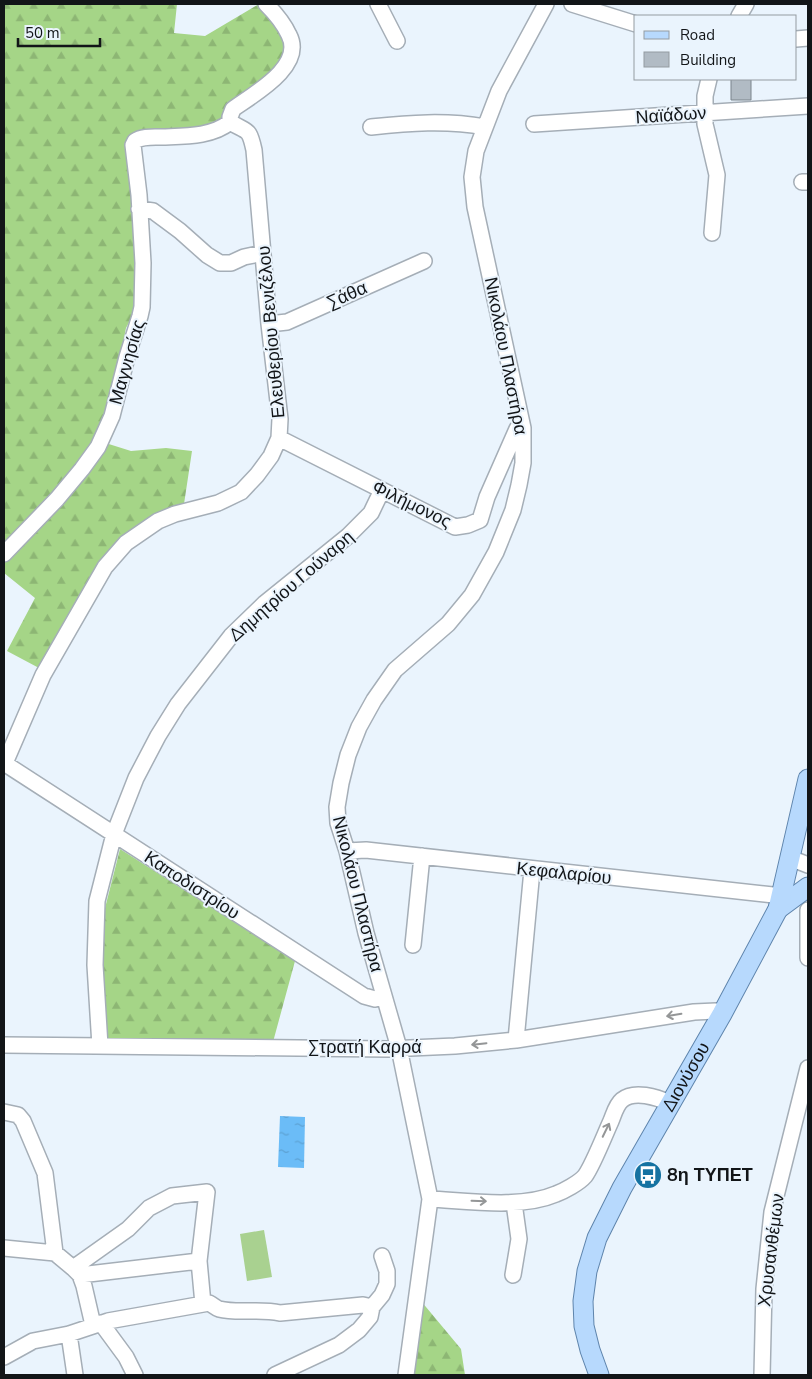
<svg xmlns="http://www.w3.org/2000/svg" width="812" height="1379" font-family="'Nunito Sans',sans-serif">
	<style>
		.forest { fill: url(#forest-firs) }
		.park { fill: #a9d190 }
		.water { fill: url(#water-ripples) }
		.building { fill: #b1bbc4; stroke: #7b848c }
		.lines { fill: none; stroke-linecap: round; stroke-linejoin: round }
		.minor-casing { stroke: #a5aeb7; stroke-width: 18 }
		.major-casing { stroke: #5e84ac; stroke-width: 21 }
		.minor { stroke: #fff; stroke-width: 15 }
		.major { stroke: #b7d9fd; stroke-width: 19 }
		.oneway { stroke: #949697 }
		.labels { text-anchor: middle; stroke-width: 4; stroke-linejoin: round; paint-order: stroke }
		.street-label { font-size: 18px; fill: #121518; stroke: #eaf4fd }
		.poi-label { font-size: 18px; font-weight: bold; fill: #121518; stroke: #eaf4fd; text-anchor: start }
	</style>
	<defs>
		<pattern id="forest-firs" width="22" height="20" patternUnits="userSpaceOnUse" patternTransform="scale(1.25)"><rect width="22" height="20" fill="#a5d587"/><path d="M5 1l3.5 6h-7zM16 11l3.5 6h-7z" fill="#8db674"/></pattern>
		<pattern id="water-ripples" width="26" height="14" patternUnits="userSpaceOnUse" patternTransform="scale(1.25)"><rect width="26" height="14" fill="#6bbcf7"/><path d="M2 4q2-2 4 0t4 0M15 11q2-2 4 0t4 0" fill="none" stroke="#5ca1d3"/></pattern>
	</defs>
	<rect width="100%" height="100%" fill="#eaf4fd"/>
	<path class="forest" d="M4,4h173l-3,29 31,3 54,-32h6l23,42 -4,16 -59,57 -9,8 -84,8 7,128 -3,46 -10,19 -13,64 -17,48 35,11 35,-3 26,3 -8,53 -78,54 -20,27 -47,83 -32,-17 28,-53 -31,-25z
		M120,849l175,112 -22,81 -165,-1 -6,-74 1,-51z
		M421,1301l40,48 4,26h-54z"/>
	<path class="park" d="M264,1230l8,47 -25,4 -7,-47z"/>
	<path class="water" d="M280,1116l25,1 -1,51 -26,-1z"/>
	<path class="building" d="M731,79h20v21h-20z"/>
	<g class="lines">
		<defs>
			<path id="minor" d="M378,4l19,37
				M572,4l64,20
				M739,16l7,-12
				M796,39l12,-1
				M709,79l-4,17v28l12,51 -5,58
				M230,122v-5l3,-8c21,-15 72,-43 56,-74 -5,-11 -15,-23 -23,-31
				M534,124l274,-18
				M371,127c38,-4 75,-7 114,0
				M802,182h6
				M139,209l14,2 27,20 27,24 13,8h11l13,-6 19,-4
				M269,324l18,-2 137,-61
				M279,438l176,89 13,-2 12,-5 7,-23 30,-68 6,-1
				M4,554l53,-55 25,-30 16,-22 14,-31 15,-59 13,-41 2,-9 1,-44 -4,-68 -6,-50 2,-4c7,-5 18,-4 27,-4 22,-1 50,0 68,-15
				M4,763l360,233 11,3 9,-2
				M5,763l38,-88 62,-108 21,-24 32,-22 17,-7 43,-11 23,-11 16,-17 14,-19 8,-18 1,-19 -11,-95 -15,-174c-5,-23 -6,-17 -24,-28
				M347,851l19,-1 416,46
				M790,858l18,7
				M808,910v48
				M413,945l9,-89
				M516,1040l16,-170
				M4,1045l384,4 67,-3 61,-6 178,-28 22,-1 6,3
				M100,1046l-5,-81 2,-64 17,-67 22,-56 22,-42 20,-32 53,-68 34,-33 83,-67 23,-23 11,-23
				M4,1112l14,3 5,6 22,52 10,80
				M430,1199c38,2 91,10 126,-5 8,-3 23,-11 29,-18 8,-11 20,-42 26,-55 3,-7 5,-16 11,-21 12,-10 35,-3 47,3
				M4,1248l51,5 18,15 7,7 4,11 9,39
				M73,1268l55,-39 21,-21 23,-12 35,-4 -8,69 4,43
				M80,1275l119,-14
				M513,1275l6,-36 -5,-36
				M101,1323l25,34 9,18
				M69,1334l6,41
				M4,1357l29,-16 36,-7 39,-13 101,-18c4,2 7,5 10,6 20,5 41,-1 61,4l83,-8 9,2
				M275,1375l64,-30 20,-15 11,-13 2,-10 10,-12 5,-11v-13l-5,-15
				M406,1375l24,-176 -31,-151 -33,-115 -19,-82 -9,-28 -1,-16 4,-24 7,-28 11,-28 15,-27 21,-30 53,-46 24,-29 24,-43 17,-42 6,-25 4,-22v-35l-48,-221 -3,-30 4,-26 23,-60 47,-87
				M762,1375l2,-86 8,-77 36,-144"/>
			<g id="major">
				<path d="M778,909l30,-22"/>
				<path id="s1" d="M599,1375l-9,-25 -6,-24 -1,-25 4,-30 10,-33 25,-50 100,-174 56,-105 30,-130"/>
			</g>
		</defs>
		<use href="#minor" class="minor-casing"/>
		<use href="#major" class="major-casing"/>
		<use href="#minor" class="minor"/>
		<use href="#major" class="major"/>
	</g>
	<defs><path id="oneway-shaft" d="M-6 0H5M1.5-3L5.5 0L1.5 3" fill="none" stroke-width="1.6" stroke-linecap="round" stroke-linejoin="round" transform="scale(1.25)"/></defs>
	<g class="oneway">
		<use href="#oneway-shaft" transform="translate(674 1015) rotate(171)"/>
		<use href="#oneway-shaft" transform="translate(479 1044) rotate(174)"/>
		<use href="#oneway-shaft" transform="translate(606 1130) rotate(-64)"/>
		<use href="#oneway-shaft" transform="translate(479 1201) rotate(2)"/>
	</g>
	<defs>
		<symbol id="bus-disc" viewBox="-11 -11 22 22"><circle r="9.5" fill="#1572a1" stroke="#eaf4fd"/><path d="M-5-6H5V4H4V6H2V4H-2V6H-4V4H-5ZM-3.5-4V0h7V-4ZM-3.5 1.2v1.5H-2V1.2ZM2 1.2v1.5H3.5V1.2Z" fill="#fff"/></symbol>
	</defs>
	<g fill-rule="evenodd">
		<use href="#bus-disc" x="632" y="1159" width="32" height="32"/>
	</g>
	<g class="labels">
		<g class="street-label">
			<text transform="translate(671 115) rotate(-4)" y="6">Ναϊάδων</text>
			<text transform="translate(347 295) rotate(-24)" y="6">Σάθα</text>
			<text transform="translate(271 332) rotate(-95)" y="6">Ελευθερίου Βενιζέλου</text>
			<text transform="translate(506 356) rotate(79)" y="6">Νικολάου Πλαστήρα</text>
			<text transform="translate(127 362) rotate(-74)" y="6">Μαγνησίας</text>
			<text transform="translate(412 504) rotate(26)" y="6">Φιλήμονος</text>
			<text transform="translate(291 586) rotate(-41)" y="6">Δημητρίου Γούναρη</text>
			<text transform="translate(564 873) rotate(6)" y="6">Κεφαλαρίου</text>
			<text transform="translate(192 885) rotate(33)" y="6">Καποδιστρίου</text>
			<text transform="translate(358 894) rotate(76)" y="6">Νικολάου Πλαστήρα</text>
			<text x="365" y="1053">Στρατή Καρρά</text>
			<text dy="6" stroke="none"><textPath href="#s1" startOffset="325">Διονύσου</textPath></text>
			<text transform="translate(771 1250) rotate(-83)" y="6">Χρυσανθέμων</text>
		</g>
		<g class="poi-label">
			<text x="667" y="1181">8η ΤΥΠΕΤ</text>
		</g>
	</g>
	<rect width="812" height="1379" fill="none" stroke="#121518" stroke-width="10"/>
	<rect x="634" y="15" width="162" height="65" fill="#eaf4fd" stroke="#949ba1"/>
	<rect x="644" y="31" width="25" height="8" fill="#b7d9fd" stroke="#949ba1"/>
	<text x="680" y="40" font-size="15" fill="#121518">Road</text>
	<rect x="644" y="52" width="25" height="15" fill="#b1bbc4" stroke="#949ba1"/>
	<text x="680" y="65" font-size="15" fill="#121518">Building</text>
	<path d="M18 38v8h82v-8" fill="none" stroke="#121518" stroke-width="2.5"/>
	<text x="25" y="38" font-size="15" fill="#121518" stroke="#eaf4fd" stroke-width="4" paint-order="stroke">50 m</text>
</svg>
